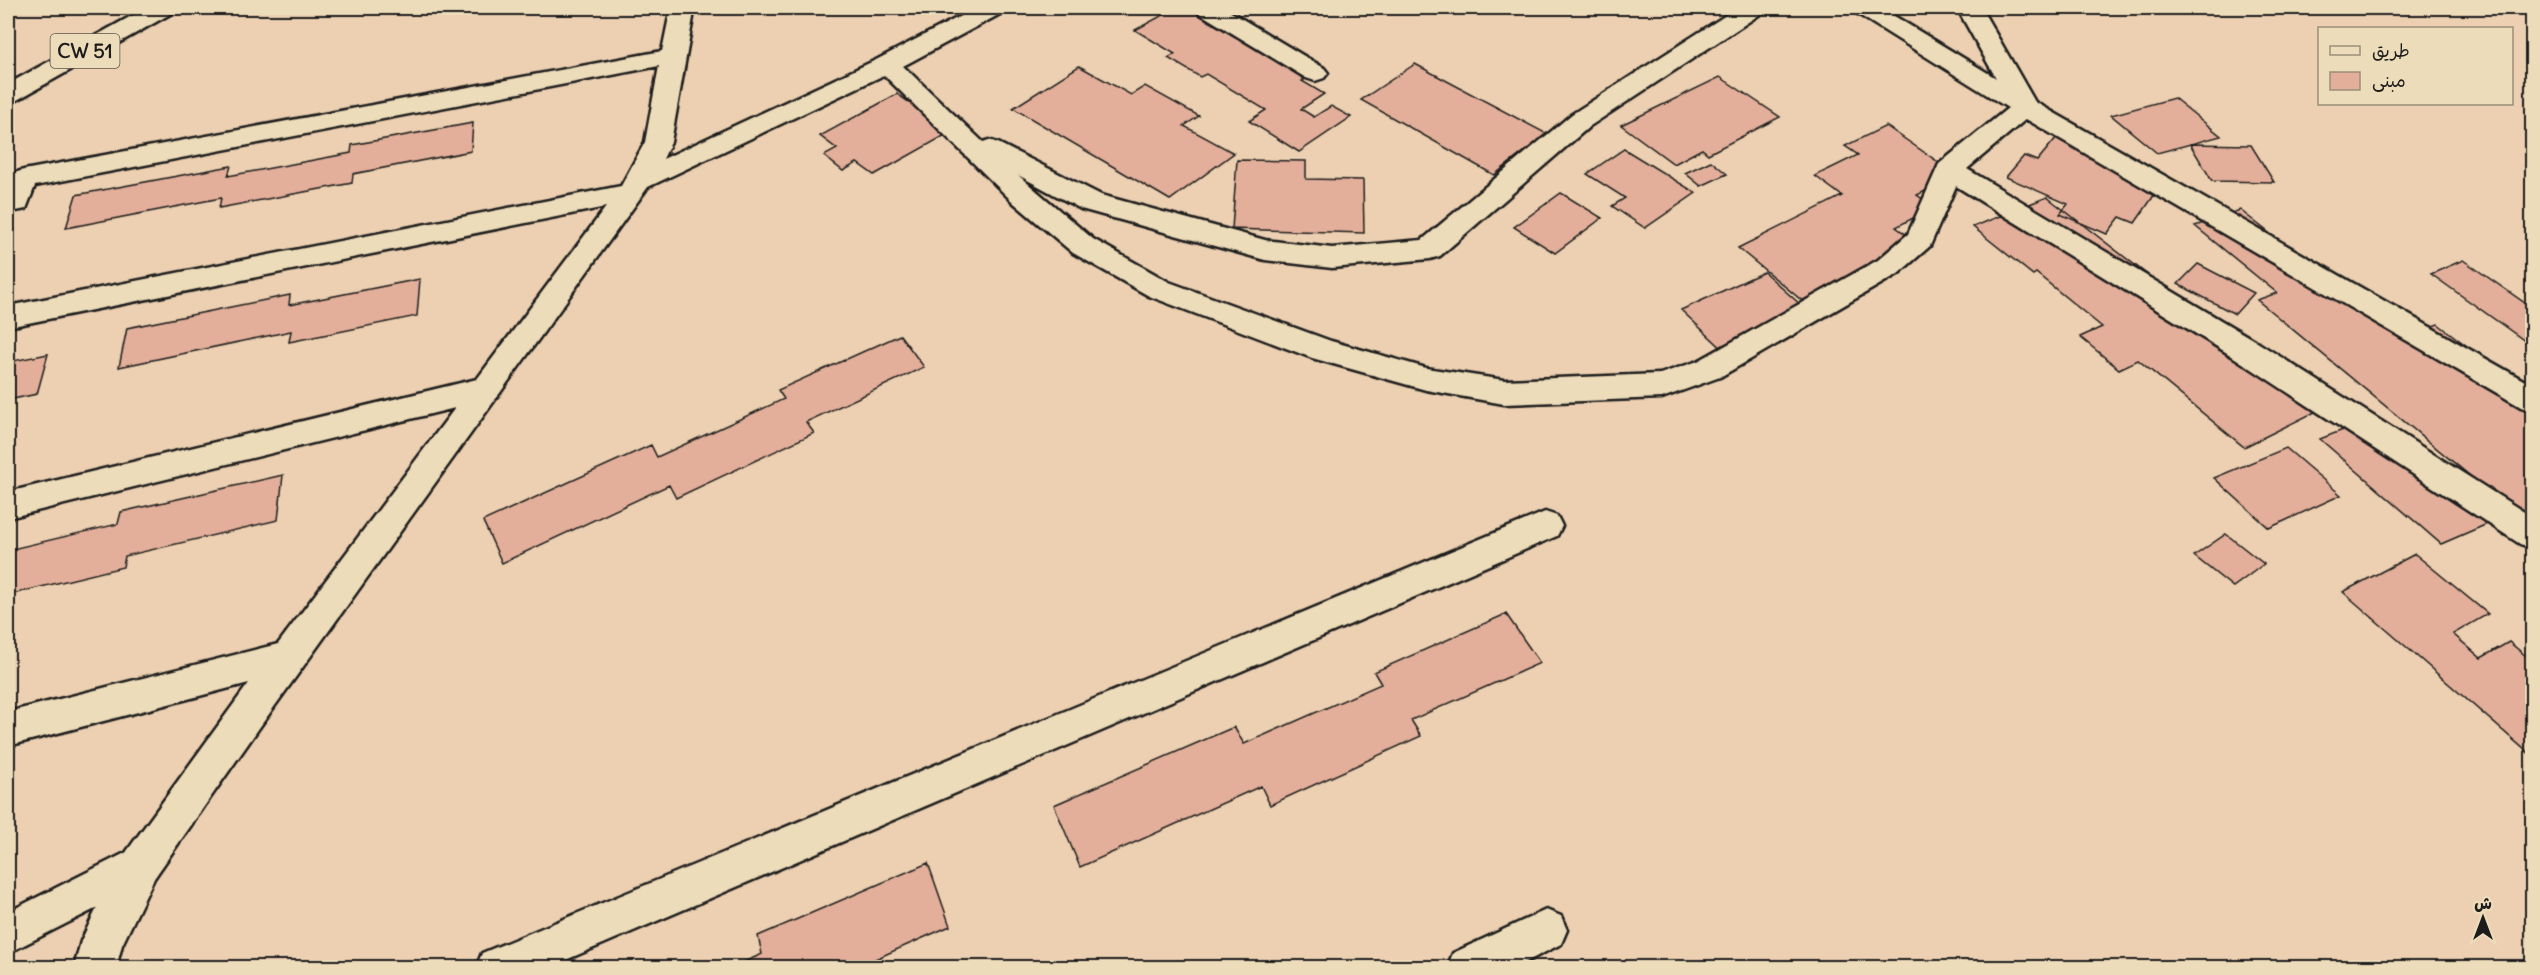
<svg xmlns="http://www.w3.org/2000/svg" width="2540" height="975" font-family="Delius,'Playpen Sans Arabic',sans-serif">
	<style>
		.building { fill: #e3af9a; stroke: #1c1c1c; stroke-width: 1.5 }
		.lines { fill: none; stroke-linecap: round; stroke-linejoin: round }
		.minor-casing { stroke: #1c1c1c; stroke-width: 5 }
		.major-casing { stroke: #1c1c1c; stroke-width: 5 }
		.minor { fill: #eddcb9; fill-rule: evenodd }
		.major { fill: #eddcb9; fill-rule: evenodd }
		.labels { text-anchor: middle; stroke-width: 4.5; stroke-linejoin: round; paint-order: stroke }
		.shield { fill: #eddcb9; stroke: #5b564b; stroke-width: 1.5 }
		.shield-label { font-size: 20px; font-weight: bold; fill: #1c1c1c }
	</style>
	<rect width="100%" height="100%" fill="#ecd0b1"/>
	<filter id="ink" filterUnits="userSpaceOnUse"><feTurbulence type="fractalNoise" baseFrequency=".0167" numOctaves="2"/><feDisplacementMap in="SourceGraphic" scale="12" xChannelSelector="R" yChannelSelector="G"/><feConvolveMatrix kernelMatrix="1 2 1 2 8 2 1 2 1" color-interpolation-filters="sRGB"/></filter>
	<g filter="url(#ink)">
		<path class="building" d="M1176,8h37l108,61 -19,12 22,13 -23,15 13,8 17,-11 20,11 -52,35 -50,-31 17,-11 -60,-36 -6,3 -32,-19 7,-4 -40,-24z
			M1415,64l132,70 -53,41 -133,-75z
			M1079,66l52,29 14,-9 54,30 -15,10 50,27 -64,47 -157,-92z
			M1720,77l60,40 -72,37 -6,-5 -28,15 -53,-39z
			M897,94l54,38 -77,43 -17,-12 -14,8 -19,-15 13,-7 -17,-13z
			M2174,98l47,38 -64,17 -46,-38z
			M473,123l-2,28 -118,23 -1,9 -133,25 2,-10 -155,30 10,-33 155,-29 -3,10 123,-23 1,-8z
			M1886,126l71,49 -40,20 17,12 -38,20 22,16 -113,60 -67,-55 104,-52 -27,-20 43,-21 -13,-9z
			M2057,137l107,44 -29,42 -15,-6 -13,17 -47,-20 8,-10 -62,-27 18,-21 13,5z
			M2190,144l61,1 23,37 -62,-1z
			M1624,149l72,44 -51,35 -33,-22 13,-8 -38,-24z
			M1237,160l69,1v18l57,1 1,53 -132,-4z
			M1711,161l16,13 -26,12 -16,-13z
			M1561,193l41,25 -47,35 -41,-26z
			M2047,197l274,212 -77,38 -106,-87 -19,9 -39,-32 22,-10 -66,-54 -3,2 -60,-48z
			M2240,210l162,127 36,-13 94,71v132l-275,-227 20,-7 -82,-67z
			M2463,260l69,48v38l-101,-72z
			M2198,264l56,29 -19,21 -57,-30z
			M1764,272l47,42 -84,39 -46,-43z
			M420,279l-3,37 -128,26 2,-11 -172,36 8,-39 163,-33 -1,10z
			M900,335l24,32 -118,55 8,11 -138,65 -7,-13 -167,78 -19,-42 168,-76 6,12 127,-58 -6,-9z
			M48,354l-11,40 -29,6v-38z
			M2376,417l123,102 -58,25 -121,-105z
			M2286,448l55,47 -72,33 -55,-50z
			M283,475l-5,45 -153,36 -2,11 -115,28v-45l110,-26 3,-12z
			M2226,534l38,30 -31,23 -39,-31z
			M2415,554l73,60 -35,20 28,24 28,-16 23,19v95l-189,-164z
			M1506,614l34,49 -129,57 10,16 -151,69 -9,-19 -181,81 -26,-62 180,-78 10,17 137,-60 -7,-12z
			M928,863l22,63 -95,42h-124l31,-14 -4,-18z"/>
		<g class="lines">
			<defs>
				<path id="minor" d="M667,8h24l3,4 -23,130 -8,17 215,-100 98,-51h29l-3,5 -99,53 80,76 6,-2 9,3 103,52 164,45 67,8 90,-8 150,-126 165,-106h28l-3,5 -172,113 -150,130 -10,3 -98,9 -67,-8 -184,-51 -63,-34 75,64 76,43 162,59 95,27 78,12 156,-6 38,-13 180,-101 30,-26 31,-70 69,-56 -152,-95 -3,-5h28l115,70 -39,-70h24l54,94 497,283v26l-11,-4 -495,-288 -59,50 287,171 278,177v31l-12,-4 -288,-188 -276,-170 -26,60 -32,28 -178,103 -58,21 -158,6 -78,-14 -114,-32 -163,-62 -76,-43 -59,-50 -130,-128 -236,112 -389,541 -104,149 -14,6 -14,-6 -6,-13 6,-13 122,-168 -241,63v-34l270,-68 177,-236 -447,110v-26l469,-113 129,-172 -598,120v-21l613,-120 24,-44 14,-76 -624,120 -9,23 -10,2 -8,-2c0,-14 -1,-24 6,-36l10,-3 638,-119 8,-39z
					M1196,8h28l100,60 4,5 -4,5 -9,3 -9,-3 -107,-65z
					M1545,512l12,4 5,10 -5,10 -1010,432h-71l6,-15z
					M1546,910l15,6 6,14 -6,14 -47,24h-67l6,-15z"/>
				<path id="major" d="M146,8h29l-3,5 -155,87 -9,2v-18z
					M141,845l14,6 6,13 -39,81 -6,23h-42l7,-27 16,-33 -89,45v-41z"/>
			</defs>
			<use href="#minor" class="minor-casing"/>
			<use href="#major" class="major-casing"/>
			<use href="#minor" class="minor"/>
			<use href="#major" class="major"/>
		</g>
	</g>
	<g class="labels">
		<rect class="shield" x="50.5" y="34" width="69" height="34" rx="4.5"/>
		<g class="shield-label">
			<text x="85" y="58">CW 51</text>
		</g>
	</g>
	<rect width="2540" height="975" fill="none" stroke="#eddcb9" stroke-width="30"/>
	<rect x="15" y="15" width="2510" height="945" fill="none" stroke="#1c1c1c" stroke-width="2" filter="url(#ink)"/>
	<rect x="2318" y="27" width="195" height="78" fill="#eddcb9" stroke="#998f7a" stroke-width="1.5"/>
	<rect x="2330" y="46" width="30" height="9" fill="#eddcb9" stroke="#998f7a" stroke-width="1.5"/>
	<text x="2372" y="57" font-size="18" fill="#1c1c1c">طريق</text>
	<rect x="2330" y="72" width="30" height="18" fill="#e3af9a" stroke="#998f7a" stroke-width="1.5"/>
	<text x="2372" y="87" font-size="18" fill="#1c1c1c">مبنى</text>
	<g transform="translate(2483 918)" stroke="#eddcb9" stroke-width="4.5" paint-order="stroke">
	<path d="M0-4.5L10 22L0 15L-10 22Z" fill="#1c1c1c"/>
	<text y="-9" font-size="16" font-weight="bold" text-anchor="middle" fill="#1c1c1c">ش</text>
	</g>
</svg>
